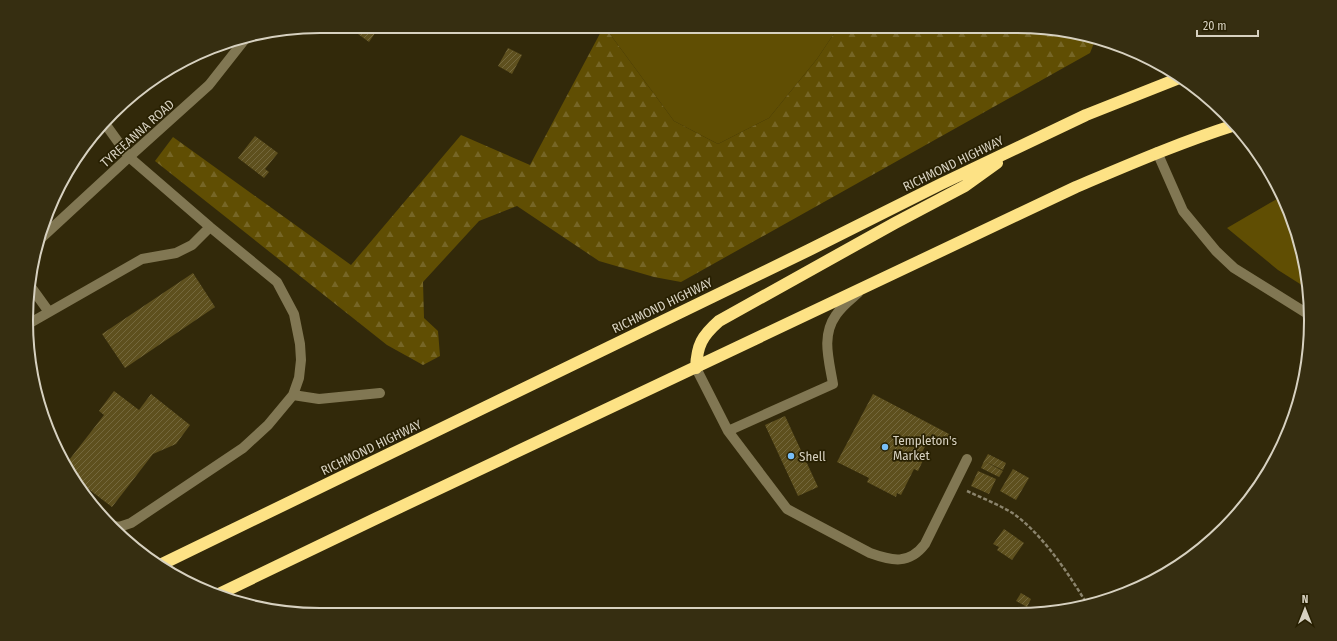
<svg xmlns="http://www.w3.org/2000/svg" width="1337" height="641" font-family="'Fira Sans Condensed',sans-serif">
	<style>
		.green { fill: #604e03 }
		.forest { fill: url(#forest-firs) }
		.building { fill: url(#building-hatch) }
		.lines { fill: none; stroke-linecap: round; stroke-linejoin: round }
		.path { stroke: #8b846d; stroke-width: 2.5; stroke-dasharray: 4 2; stroke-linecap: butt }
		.minor { stroke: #817753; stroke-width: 10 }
		.highway { stroke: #fde285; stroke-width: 12 }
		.poi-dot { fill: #78bff7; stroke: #282002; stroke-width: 1.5 }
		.labels { text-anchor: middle; stroke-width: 3.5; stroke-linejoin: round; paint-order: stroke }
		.street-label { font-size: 13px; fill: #d7d1c0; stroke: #282002 }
		.poi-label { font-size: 13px; fill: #d7d1c0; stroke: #282002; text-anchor: start }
		.rim { fill: none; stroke: #d7d1c0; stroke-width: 2 }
	</style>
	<defs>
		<pattern id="forest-firs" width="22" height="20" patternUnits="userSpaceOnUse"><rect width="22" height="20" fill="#604e03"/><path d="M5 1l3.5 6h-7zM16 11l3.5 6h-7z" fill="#766626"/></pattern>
		<pattern id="building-hatch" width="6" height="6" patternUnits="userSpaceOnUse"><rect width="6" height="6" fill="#5e501e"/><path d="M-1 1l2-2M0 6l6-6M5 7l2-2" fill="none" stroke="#74683d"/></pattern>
	</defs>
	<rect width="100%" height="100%" fill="#32290a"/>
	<path class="green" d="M604,26h235l-22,33 -48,59 -51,26 -44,-23z
		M1282,196l7,12 16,55 3,26 -30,-19 -51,-42z"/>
	<path class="forest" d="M604,26l70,95 44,23 51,-26 48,-59 22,-33h178l57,6 22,6 -6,15 -409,229 -27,-5 -55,-16 -82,-55 -38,15 -56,61 1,36 14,13 2,25 -17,9 -36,-20 -232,-184 18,-24 178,128 110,-130 69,30z"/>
	<path class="building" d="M347,26h33l-11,16z
		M508,48l14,7 -10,19 -14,-8z
		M255,136l23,17 -13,16 4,3 -5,6 -26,-20z
		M193,273l22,34 -90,61 -23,-34z
		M114,391l25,19 12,-16 39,31 -14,19 -23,10 -41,53 -34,-26 -12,-17 38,-49 -5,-4z
		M873,394l78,41 -4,7 -15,-8 -10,18 4,2 -8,17 -4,-2 -13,26 -4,-2 -1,4 -29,-15 2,-4 -32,-16z
		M785,416l33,71 -20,9 -33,-71z
		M988,454l18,9 -3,7 -19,-9z
		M984,461l19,10 -4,6 -18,-9z
		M1013,469l16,9 -13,22 -16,-9z
		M978,471l18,8 -7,15 -18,-8z
		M1004,529l20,14 -12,17 -15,-10 2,-3 -6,-3z
		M1021,593l10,6 -4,8 -11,-6z"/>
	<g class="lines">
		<path class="path" d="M967,491c15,7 33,14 47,23 30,22 54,59 73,90"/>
		<path class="minor" d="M106,125l23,32 81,70 67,55 17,32 6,30 1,16 -2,18 -6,17 -25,30 -25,23 -112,75 -12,4 -10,-2
			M1157,152l26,59 33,40 18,17 77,48
			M38,241l91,-84 80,-72 37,-47
			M31,287l18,25
			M30,323l112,-64 34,-6 16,-8 18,-18
			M696,368l32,63 59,78 83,44c22,8 39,12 55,-9l42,-85
			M293,395l26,4 61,-6
			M728,431l105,-47c-4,-24 -12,-48 3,-69 6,-9 14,-15 22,-22"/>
		<path class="highway" d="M696,368c1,-23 6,-32 23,-47l176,-98 70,-37 32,-23
			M158,566l651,-316 132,-66 145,-69 96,-38
			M217,595l160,-77 699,-331c52,-22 105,-45 159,-62"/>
	</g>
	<g class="poi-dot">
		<circle cx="885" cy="447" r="4"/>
		<circle cx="791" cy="456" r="4"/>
	</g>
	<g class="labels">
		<g class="street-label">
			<text transform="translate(137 133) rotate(-42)" y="5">TYREEANNA ROAD</text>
			<text transform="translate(953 163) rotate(-26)" y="5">RICHMOND HIGHWAY</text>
			<text transform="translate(662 305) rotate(-26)" y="5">RICHMOND HIGHWAY</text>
			<text transform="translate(371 447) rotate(-26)" y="5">RICHMOND HIGHWAY</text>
		</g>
		<g class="poi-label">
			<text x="893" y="445">Templeton's<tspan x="893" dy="15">Market</tspan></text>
			<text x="799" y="461">Shell</text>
		</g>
	</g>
	<path d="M0 0H1337V641H0ZM320 33H1017A287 287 0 0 1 1304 320V321A287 287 0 0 1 1017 608H320A287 287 0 0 1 33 321V320A287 287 0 0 1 320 33Z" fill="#362e11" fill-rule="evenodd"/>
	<path class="rim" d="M320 33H1017A287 287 0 0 1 1304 320V321A287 287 0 0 1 1017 608H320A287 287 0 0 1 33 321V320A287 287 0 0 1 320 33Z"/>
	<g transform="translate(1305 609)" stroke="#282002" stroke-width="3" paint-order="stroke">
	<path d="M0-3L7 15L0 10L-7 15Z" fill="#d7d1c0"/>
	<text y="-6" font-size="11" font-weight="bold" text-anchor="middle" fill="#d7d1c0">N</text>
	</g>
	<path d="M1197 30v6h61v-6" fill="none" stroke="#d7d1c0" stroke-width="2"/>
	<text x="1203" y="30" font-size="12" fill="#d7d1c0" stroke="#282002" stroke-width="3" paint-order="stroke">20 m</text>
</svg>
